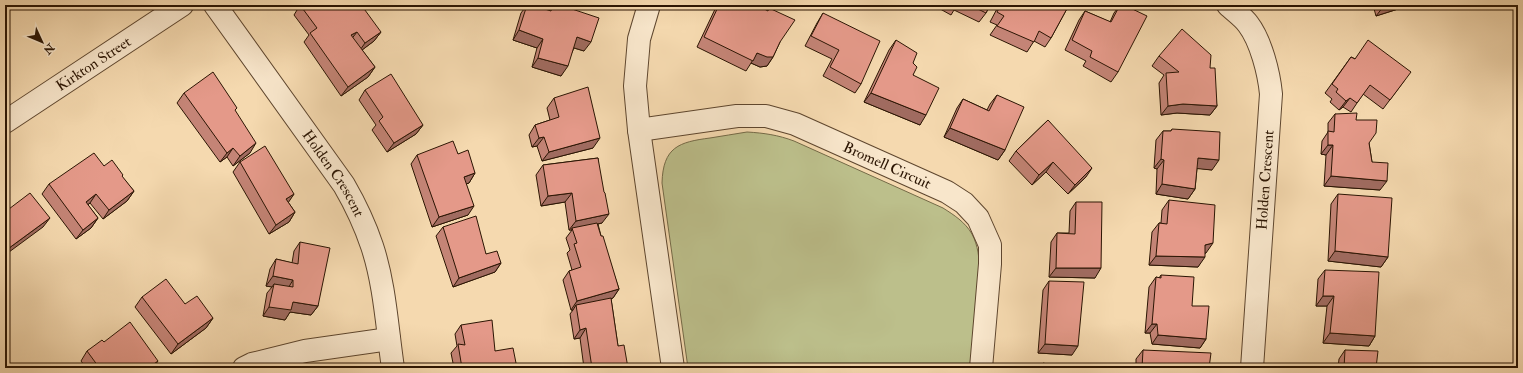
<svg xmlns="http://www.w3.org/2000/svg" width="1523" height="373" font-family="'IM FELL Double Pica',serif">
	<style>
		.green { fill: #bcbf8b; stroke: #746a47 }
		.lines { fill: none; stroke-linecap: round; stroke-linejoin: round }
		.minor-casing { stroke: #5e462e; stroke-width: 24 }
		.minor { stroke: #f8e6cb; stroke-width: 22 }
		.wall { fill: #c48476; stroke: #2b1503 }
		.shaded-wall { fill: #a06b60; stroke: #2b1503 }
		.building { fill: #e49989; stroke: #2b1503 }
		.labels { text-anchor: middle; stroke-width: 4; stroke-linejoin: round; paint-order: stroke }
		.street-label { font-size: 15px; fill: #2b1503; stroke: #f8e6cb }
	</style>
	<rect width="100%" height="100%" fill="#f5d9af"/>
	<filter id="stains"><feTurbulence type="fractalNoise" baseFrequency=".005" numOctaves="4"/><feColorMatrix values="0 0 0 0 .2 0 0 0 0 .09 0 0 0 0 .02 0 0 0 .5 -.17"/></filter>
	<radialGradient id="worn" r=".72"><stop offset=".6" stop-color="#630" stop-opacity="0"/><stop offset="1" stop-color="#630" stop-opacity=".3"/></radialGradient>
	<path class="green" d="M747,132c17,1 31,3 47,9l149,67c11,7 22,14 29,26 12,23 6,51 4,76 -1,19 -3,39 -4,58h-284l-26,-185c1,-36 17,-41 48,-45 12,-2 25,-4 37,-6z"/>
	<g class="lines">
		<defs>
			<g id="minor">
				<path id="s1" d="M215,5l129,180c11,19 21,40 28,61 13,39 15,82 21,122"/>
				<path d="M649,5l-10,34 -4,47 4,44 34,238"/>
				<path d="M1228,5c6,6 15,12 20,19 13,17 21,49 23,70l-19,274"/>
				<path id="s2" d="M5,122l177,-117"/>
				<path id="s3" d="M639,130l98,-14h29l29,8 152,68 17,11 14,15 12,27v19l-9,104"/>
				<path d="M244,368l8,-4 53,-13 84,-12"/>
			</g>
		</defs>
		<use href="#minor" class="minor-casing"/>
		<use href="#minor" class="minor"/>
	</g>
	<path class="wall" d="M300,5l81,27 -7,9 -12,9 13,17 -7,10 -27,19 -37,-54 5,-7 -15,-20z
		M527,5h5l16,5 4,-5h8l24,46 -10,-3 -13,28 -29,-9 5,-19 -24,-8 8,-27z
		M717,5h40l10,5 2,-2 11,34 -7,15 -6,9 -7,1 -9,-4 -5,8 -49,-24z
		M933,5h57l-4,8 -7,9 -25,-12 -3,5z
		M999,5h70l-18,33 -6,9 -11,-6 -7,11 -37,-17 7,-10 -7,-3z
		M1120,5l-2,67 -7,10 -28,-16 3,-5 -21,-11 14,-30 6,-9 25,11 4,-9z
		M1373,5h28l-3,4 -22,7z
		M823,13l38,71 -6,9 -32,-17 9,-17 -27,-13 12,-23z
		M896,40l17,23v12l7,50 -56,-23 25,-52z
		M1159,56l51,12 7,38 -7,9 -33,-2 -16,2 -2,-32 5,-8 -12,-9z
		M1351,57l53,24 -21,28 -20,-15 -12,18 -8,-5 -4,3 -9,-8 2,-3 -7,-6z
		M365,90l58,35 -7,9 -29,18 -15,-22 4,-5 -17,-25z
		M184,93l51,18 15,42 -17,13 -6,-9 -7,5 -43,-59z
		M997,95l8,55 -7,10 -54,-23 13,-29 6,-9 24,11 3,-6z
		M554,98l39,50 -51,13 -5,-15 -5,1 -3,-12 6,-10 15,-5 -3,-12z
		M1335,114l21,6 13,23 3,19 8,28 -56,-4 2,-31 -5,-1 1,-13 6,-9v-9z
		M1048,120l38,57 -18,17 -22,-22 -14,13 -23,-24 7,-10z
		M1172,129l40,41 -15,-2 -2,21 -7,10 -32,-5 1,-25 -3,-1 2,-28 7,-9h8z
		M458,154l17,19 -6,10 -3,1 2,31 -36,12 -21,-63 6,-9z
		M598,158l4,65 -4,1 3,12 18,53 -6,9 -2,1 7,47 10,22h-44l-4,-30 -6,1 -4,-25 3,-4h-2l-8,-30 6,-9 3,-1 -5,-17 3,-3 -4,-12 6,-8h-3l-4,-28 -24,4 -5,-31 7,-10z
		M240,162l54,32 -6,8 7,10 -6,10 -20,12 -36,-62z
		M104,166l18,11 12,14 -7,10 -24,18 -13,-16 -2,2 10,13 -7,10 -15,11 -34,-45 7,-10z
		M1338,194l50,63 -7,10 -53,-6 3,-57z
		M1169,200l37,53h-1l-7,14 -49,-2 3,-33 7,-9h2l1,-13z
		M1076,202l19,76 -46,-1 2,-35 6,-9h12l1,-22z
		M443,227l43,27 15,9 -6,9 -42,15 -17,-51z
		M300,242l18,64 -7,9 -21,-3 -5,8 -22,-4 4,-23 5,-6 -6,-1 4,-17 6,-10 16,4 2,-12z
		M1325,270l50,66 -6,10 -46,-3 4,-37h-11l2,-27z
		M1161,275l31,31 14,33 -6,9 -48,-4 -2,-11h-5l4,-46 7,-10 3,1z
		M1049,281l23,74 -34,-2 5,-63z
		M142,297l43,7 28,14 -7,10 -35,26 -36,-47z
		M461,325l34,26 22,17h-63l-3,-15 6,-7 -2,-12z
		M104,342l49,26h-67l-5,-7 6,-10z
		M1143,350l66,18h-73v-9z
		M1345,350l31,18h-38l1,-9z"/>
	<path class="shaded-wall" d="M1388,5h13l-3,4 -22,7 7,-9z
		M519,30l24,9 -6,9 -24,-8z
		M357,32l-7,9 1,-6z
		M381,32l-7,9 -16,12 7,-10z
		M577,37l14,5 -7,9 -13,-4z
		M757,53l16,4 -6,9 -7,1 -9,-4z
		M538,58l30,8 -7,10 -29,-9z
		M375,67l-7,10 -27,19 7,-9z
		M871,93l55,22 -6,10 -56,-23z
		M1350,98l-7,9 -4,3 7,-9z
		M1183,104l34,2 -7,9 -33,-2 -16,2 7,-9z
		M423,125l-7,9 -29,18 7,-9z
		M950,128l55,22 -7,10 -54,-23z
		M544,137l-7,9 -5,1 7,-9z
		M600,138l-7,10 -51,13 7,-9z
		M256,143l-6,10 -17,13 7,-10z
		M1328,145h5l-7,10 -5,-1z
		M233,148l-6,9 -7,5 7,-9z
		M1198,158l21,2 -7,10 -21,-2z
		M1161,159l3,1 -7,9 -3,-1z
		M1053,162l-7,10 -14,13 7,-10z
		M1092,168l-6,9 -18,17 7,-9z
		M475,173l-6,10 -12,4 7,-10z
		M1331,176l56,5 -7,9 -56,-4z
		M1162,184l33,5 -7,10 -32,-5z
		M134,191l-7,10 -24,18 6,-9z
		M572,193l-7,9 -24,4 7,-10z
		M96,194l-6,9 -11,8 7,-9z
		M294,194l-6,9 -2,-4z
		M474,206l-6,9 -36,12 7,-10z
		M295,212l-6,10 -20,12 7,-9z
		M609,214l-7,9 -29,6 -1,-1v2h-3l7,-9z
		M50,218l-7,9 -38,28v-4z
		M98,218l-7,10 -15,11 7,-9z
		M1213,243l-7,10 -7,1 6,-9z
		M1335,251l53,6 -7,10 -53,-6z
		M1156,256l49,1 -7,10 -49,-2z
		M501,263l-6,9 -42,15 6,-9z
		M1056,268h45l-6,10 -46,-1z
		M273,276l20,4 -6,10 -13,-6 -2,3 -6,-1z
		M619,289l-6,9 -36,11 -1,-4 -3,5h-2l6,-9z
		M1323,296h11l-7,10h-11z
		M293,302l25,4 -7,9 -21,-3 -5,8 -22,-4 6,-9z
		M213,318l-7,10 -35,26 7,-10z
		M1152,324h5l-7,9h-5z
		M586,328l-6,10 -6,1 6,-9z
		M1330,333l45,3 -6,10 -46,-3z
		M1158,335l48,4 -6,9 -48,-4z
		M1045,344l33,2 -6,9 -34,-2z
		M158,361l-5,7h-5z"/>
	<path class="building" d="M300,5h59l3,1 19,26 -16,11 -8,-11 -6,3 24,32 -27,20 -38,-54 7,-5z
		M527,5h5l19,6 2,-6h7l39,13 -8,24 -14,-5 -9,29 -30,-8 5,-19 -24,-9z
		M719,5h38l11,6 1,-3 26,12 -15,22 -7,15h-6l-10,-4 -4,8 -49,-24z
		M970,5h20l-4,8z
		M1001,5h68l-18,33 -12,-7 -5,11 -37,-16 7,-10 -7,-4z
		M1120,5h4l23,11 -29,56 -28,-15 2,-6 -20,-11 13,-29 26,11z
		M823,13l57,28 -19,43 -31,-17 9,-17 -28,-14z
		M1182,29l29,26 -1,13h5l2,38 -34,-2 -15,2 -2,-33 13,-1 -20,-16z
		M896,40l21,13 -4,10 4,4 -4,8 26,13 -13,27 -55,-22z
		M1368,40l43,32 -21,28 -20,-15 -13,18 -7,-5 -4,3 -10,-9 2,-3 -6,-5 19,-27 4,2z
		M213,72l24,36 -2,2 21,33 -16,13 -7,-8 -6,5 -43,-60z
		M391,74l32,51 -29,18 -15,-22 4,-4 -18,-27z
		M588,87l12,51 -51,14 -5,-15 -5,1 -4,-13 24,-8 -5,-19z
		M997,95l27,12 -19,43 -55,-22 13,-29 26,12z
		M1357,113l-1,7h21l-1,13 -7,10 3,19 16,1 -1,18 -56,-5 2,-31h-5v-14l6,1 1,-18z
		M1048,120l44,48 -17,17 -22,-23 -14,13 -23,-24z
		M1172,129l48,3 -1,28 -21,-2 -3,31 -33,-5 2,-24 -3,-1 2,-28h8z
		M453,141l5,13 10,-4 7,23 -11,4 10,29 -35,11 -22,-62z
		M265,146l29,48 -8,5 9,13 -19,13 -36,-63z
		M94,153l10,13 8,-6 11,15 -1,1 12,15 -25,19 -13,-16 -10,8 12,16 -15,12 -34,-46z
		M598,158l6,34 1,1 4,21 -33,7 -4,-28 -24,3 -5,-31z
		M30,193l20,25 -45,33v-39z
		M1338,194l54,4 -4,59 -53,-6z
		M1169,200l46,5 -2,38 -8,2v12l-49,-1 3,-33 8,1z
		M1076,202h26l-1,66h-45l1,-35 18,1z
		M476,216l10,38 11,-3 4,12 -42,15 -16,-51z
		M597,223l4,13h2l16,53 -42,12 -8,-30 12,-4 -7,-23 3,-1 -5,-15z
		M300,242l30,6 -12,58 -25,-4 -2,8 -22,-3 5,-23 19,3v-7l-20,-4 3,-17 22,5z
		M1325,270l54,2 -4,64 -45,-3 4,-37h-11z
		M1161,275l33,2 -2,29h17l-3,33 -48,-4 -1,-11h-5l4,-47 5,1z
		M166,279l19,25 12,-8 16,22 -35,26 -36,-47z
		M1049,281l35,1 -6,64 -33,-2z
		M611,298l7,48 6,-1 4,23h-36l-6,-40 -6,2 -4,-25z
		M492,320l3,31 18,-3 4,20h-55l-4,-24 7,1 -4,-20z
		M130,322l28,39 -10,7h-52l2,-2 -11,-15 15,-11 2,2z
		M1143,350l68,3 -2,15h-67z
		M1345,350l33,1 -2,17h-32z
		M1043,363l21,5h-22z"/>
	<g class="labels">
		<g class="street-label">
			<text dy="5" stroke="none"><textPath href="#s2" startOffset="106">Kirkton Street</textPath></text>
			<text dy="5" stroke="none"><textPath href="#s3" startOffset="259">Bromell Circuit</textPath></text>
			<text dy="5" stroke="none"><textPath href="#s1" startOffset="206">Holden Crescent</textPath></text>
			<text transform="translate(1265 180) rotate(-86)" y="5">Holden Crescent</text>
		</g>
	</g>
	<rect width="1523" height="373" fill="none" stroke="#f5d9af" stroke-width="20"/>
	<rect x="6" y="6" width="1511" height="361" fill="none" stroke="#2b1503" stroke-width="2"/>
	<rect x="10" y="10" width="1503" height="353" fill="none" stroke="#2b1503"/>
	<g transform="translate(42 42) rotate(134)" stroke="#f8e6cb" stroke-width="3" paint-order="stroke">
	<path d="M0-3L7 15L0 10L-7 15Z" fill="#2b1503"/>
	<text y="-6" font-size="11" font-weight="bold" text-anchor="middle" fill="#2b1503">N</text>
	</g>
	<rect width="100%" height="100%" filter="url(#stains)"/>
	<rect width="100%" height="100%" fill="url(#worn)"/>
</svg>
